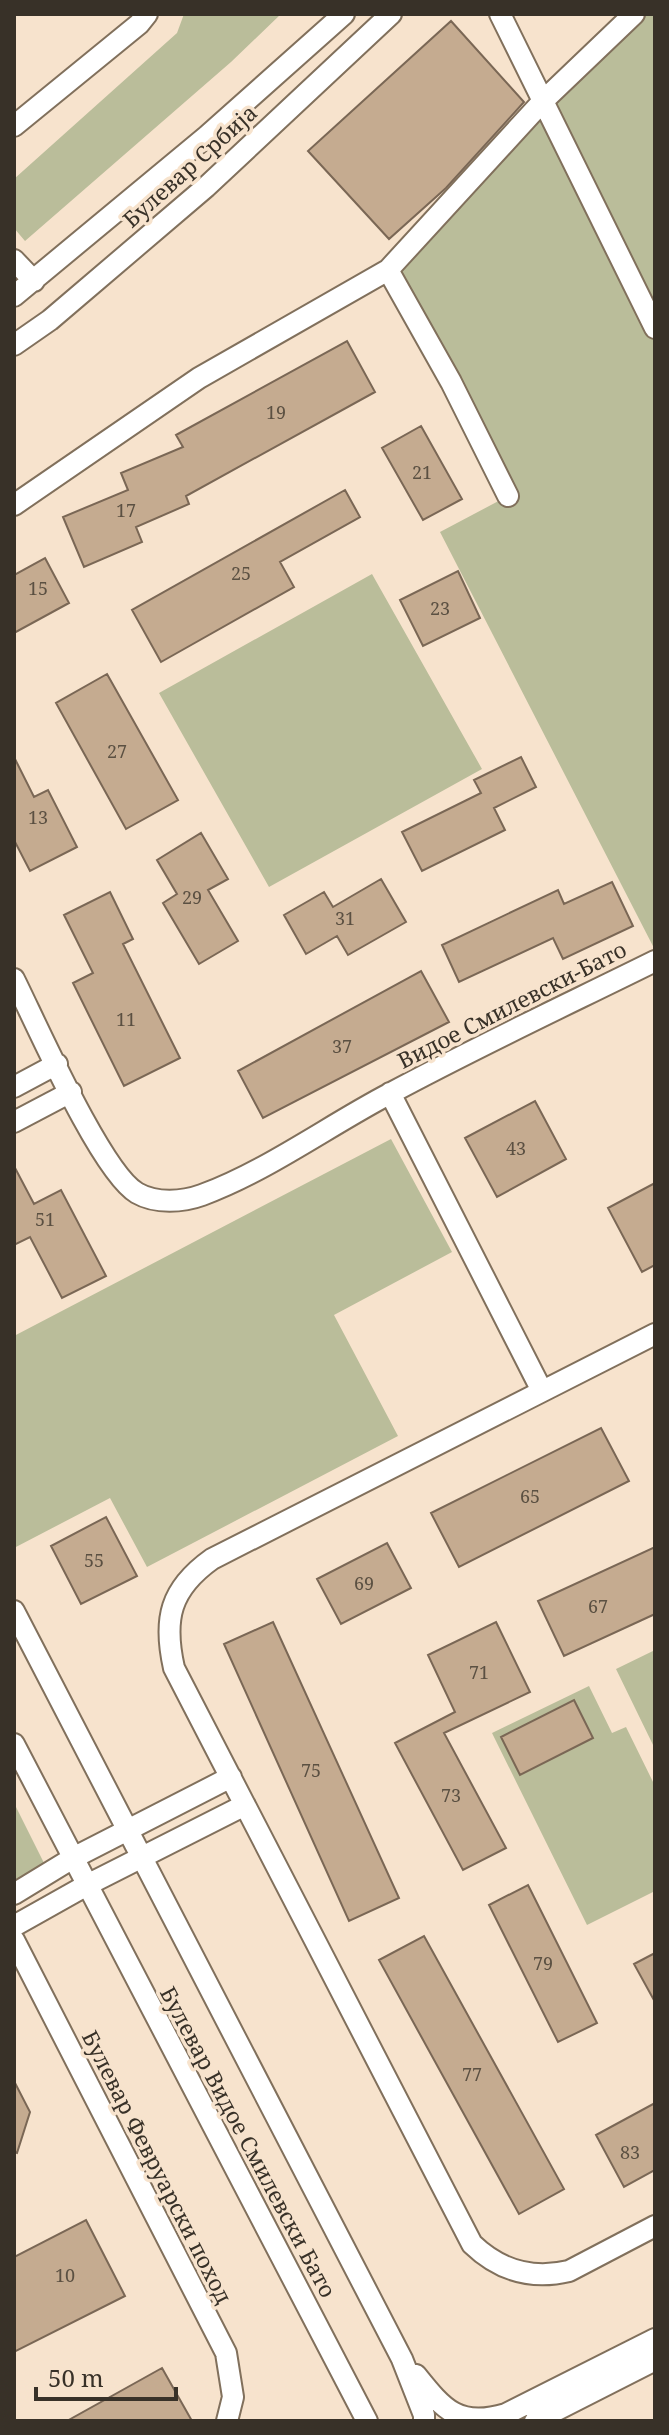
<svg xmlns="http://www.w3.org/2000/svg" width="669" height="2435" font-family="'Noto Serif',serif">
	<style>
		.green { fill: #babd9a }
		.building { fill: #c5ab90; stroke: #7a6755; stroke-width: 2 }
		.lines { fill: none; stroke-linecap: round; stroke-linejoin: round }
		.minor-casing { stroke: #81705c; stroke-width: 24 }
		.minor { stroke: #fff; stroke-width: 20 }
		.labels { text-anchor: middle; stroke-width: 7; stroke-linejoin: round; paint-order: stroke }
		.number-label { font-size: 18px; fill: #5b5042 }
		.street-label { font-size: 22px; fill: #383128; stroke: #f7e3cd }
	</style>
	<rect width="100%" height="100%" fill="#f7e3cd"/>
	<path class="green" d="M184,14h97l-50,48 -206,179 -11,-13v-49l163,-146z
		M638,14h17v936l-215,-418 68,-36 -113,-232z
		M372,574l110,195 -213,118 -110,-194z
		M391,1139l61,113 -118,63 64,121 -251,131 -37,-69 -96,50v-212z
		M655,1650v99l-39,-80z
		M589,1686l23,47 14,-6 29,59v105l-68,34 -95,-192z
		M14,1803l31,62 -21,16 -10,1z"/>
	<path class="building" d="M451,21l73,81 -78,86 -57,51 -81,-88z
		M347,341l28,51 -189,104 3,8 -53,23 6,15 -58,25 -21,-50 65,-27 -7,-17 62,-26 -7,-12z
		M421,426l41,73 -39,21 -41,-72z
		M345,490l15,27 -80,45 14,25 -133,75 -29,-52z
		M45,558l24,45 -55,30v-58z
		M458,571l22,47 -57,28 -23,-46z
		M107,674l71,126 -52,29 -70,-126z
		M14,757l20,40 14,-7 29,57 -47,24 -16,-31z
		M521,757l15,30 -42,21 11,22 -83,41 -20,-39 79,-39 -7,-13z
		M201,833l27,46 -20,11 30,51 -39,23 -36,-61 14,-9 -20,-34z
		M381,879l25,43 -58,33 -11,-19 -31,18 -22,-39 40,-23 9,15z
		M612,882l21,44 -70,33 -10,-21 -94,44 -17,-37 116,-55 6,14z
		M110,892l23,47 -10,5 57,114 -56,28 -51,-103 20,-10 -29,-58z
		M421,971l28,51 -186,96 -25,-47z
		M535,1101l31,58 -69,38 -32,-59z
		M14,1166l20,38 27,-14 45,86 -44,22 -32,-61 -16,8z
		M655,1183v82l-13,7 -34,-64z
		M601,1428l28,53 -170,86 -28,-54z
		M106,1517l31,59 -56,28 -30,-58z
		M387,1543l24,45 -70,36 -24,-45z
		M655,1547v67l-91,42 -26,-55z
		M273,1622l126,276 -50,23 -125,-277z
		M496,1622l34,70 -86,41 62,115 -43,22 -68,-127 60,-31 -27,-57z
		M574,1700l19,38 -73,37 -19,-38z
		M528,1885l69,138 -39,19 -69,-137z
		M424,1936l140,253 -45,25 -140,-254z
		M655,1953v49l-21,-38z
		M14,2081l16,31 -13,41 -3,-1z
		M655,2103v67l-31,17 -28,-52z
		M86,2220l39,76 -111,56v-95z
		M162,2368l30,53h-125z"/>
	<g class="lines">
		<defs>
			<path id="minor" d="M500,14l155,314
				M14,126l125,-102 8,-10
				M14,260l20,21
				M388,270l155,-169 91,-87
				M14,296l193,-160 137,-122
				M14,345l36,-25 156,-133 185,-173
				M14,505l185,-127 189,-108 63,112 57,114
				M14,979c22,44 87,193 123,214 19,11 46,9 65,2 65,-24 126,-69 187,-101 87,-47 177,-89 266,-133
				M14,1087l43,-23
				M390,1093l152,298
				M14,1122l57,-30
				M655,1334l-443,225c-42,30 -49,60 -38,109l298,576c27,26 59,36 97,27l86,-45
				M14,1611l388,748 22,56v6
				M14,1744l353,677
				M14,1894l59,-36 158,-81
				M14,1926l73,-41 158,-80
				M14,1940l212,413 7,44 -6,24
				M416,2375c28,35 43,53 90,39l149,-75
				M535,2421l120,-61"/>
		</defs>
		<use href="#minor" class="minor-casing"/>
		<use href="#minor" class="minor"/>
	</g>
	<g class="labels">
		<g class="number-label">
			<text x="276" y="419">19</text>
			<text x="422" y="479">21</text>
			<text x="126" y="517">17</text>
			<text x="241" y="580">25</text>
			<text x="38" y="595">15</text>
			<text x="440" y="615">23</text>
			<text x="117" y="758">27</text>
			<text x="38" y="824">13</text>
			<text x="192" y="904">29</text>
			<text x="345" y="925">31</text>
			<text x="126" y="1026">11</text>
			<text x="342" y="1053">37</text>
			<text x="516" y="1155">43</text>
			<text x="45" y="1226">51</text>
			<text x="530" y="1503">65</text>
			<text x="94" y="1567">55</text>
			<text x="364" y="1590">69</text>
			<text x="598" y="1613">67</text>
			<text x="479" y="1679">71</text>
			<text x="311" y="1777">75</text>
			<text x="451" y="1802">73</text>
			<text x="543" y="1970">79</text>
			<text x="472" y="2081">77</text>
			<text x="630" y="2159">83</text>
			<text x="65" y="2282">10</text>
		</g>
		<g class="street-label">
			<text transform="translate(190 166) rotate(-42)" y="8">Булевар Србија</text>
			<text transform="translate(512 1005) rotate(-27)" y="8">Видое Смилевски-Бато</text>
			<text transform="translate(248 2142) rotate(62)" y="8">Булевар Видое Смилевски Бато</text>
			<text transform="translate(157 2167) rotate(63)" y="8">Булевар Февруарски поход</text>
		</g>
	</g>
	<rect width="669" height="2435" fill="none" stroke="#383128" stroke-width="32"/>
	<path d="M36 2387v12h140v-12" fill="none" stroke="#383128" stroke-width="4"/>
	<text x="48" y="2387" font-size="24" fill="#383128" stroke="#f7e3cd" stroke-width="6" paint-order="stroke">50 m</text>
</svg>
